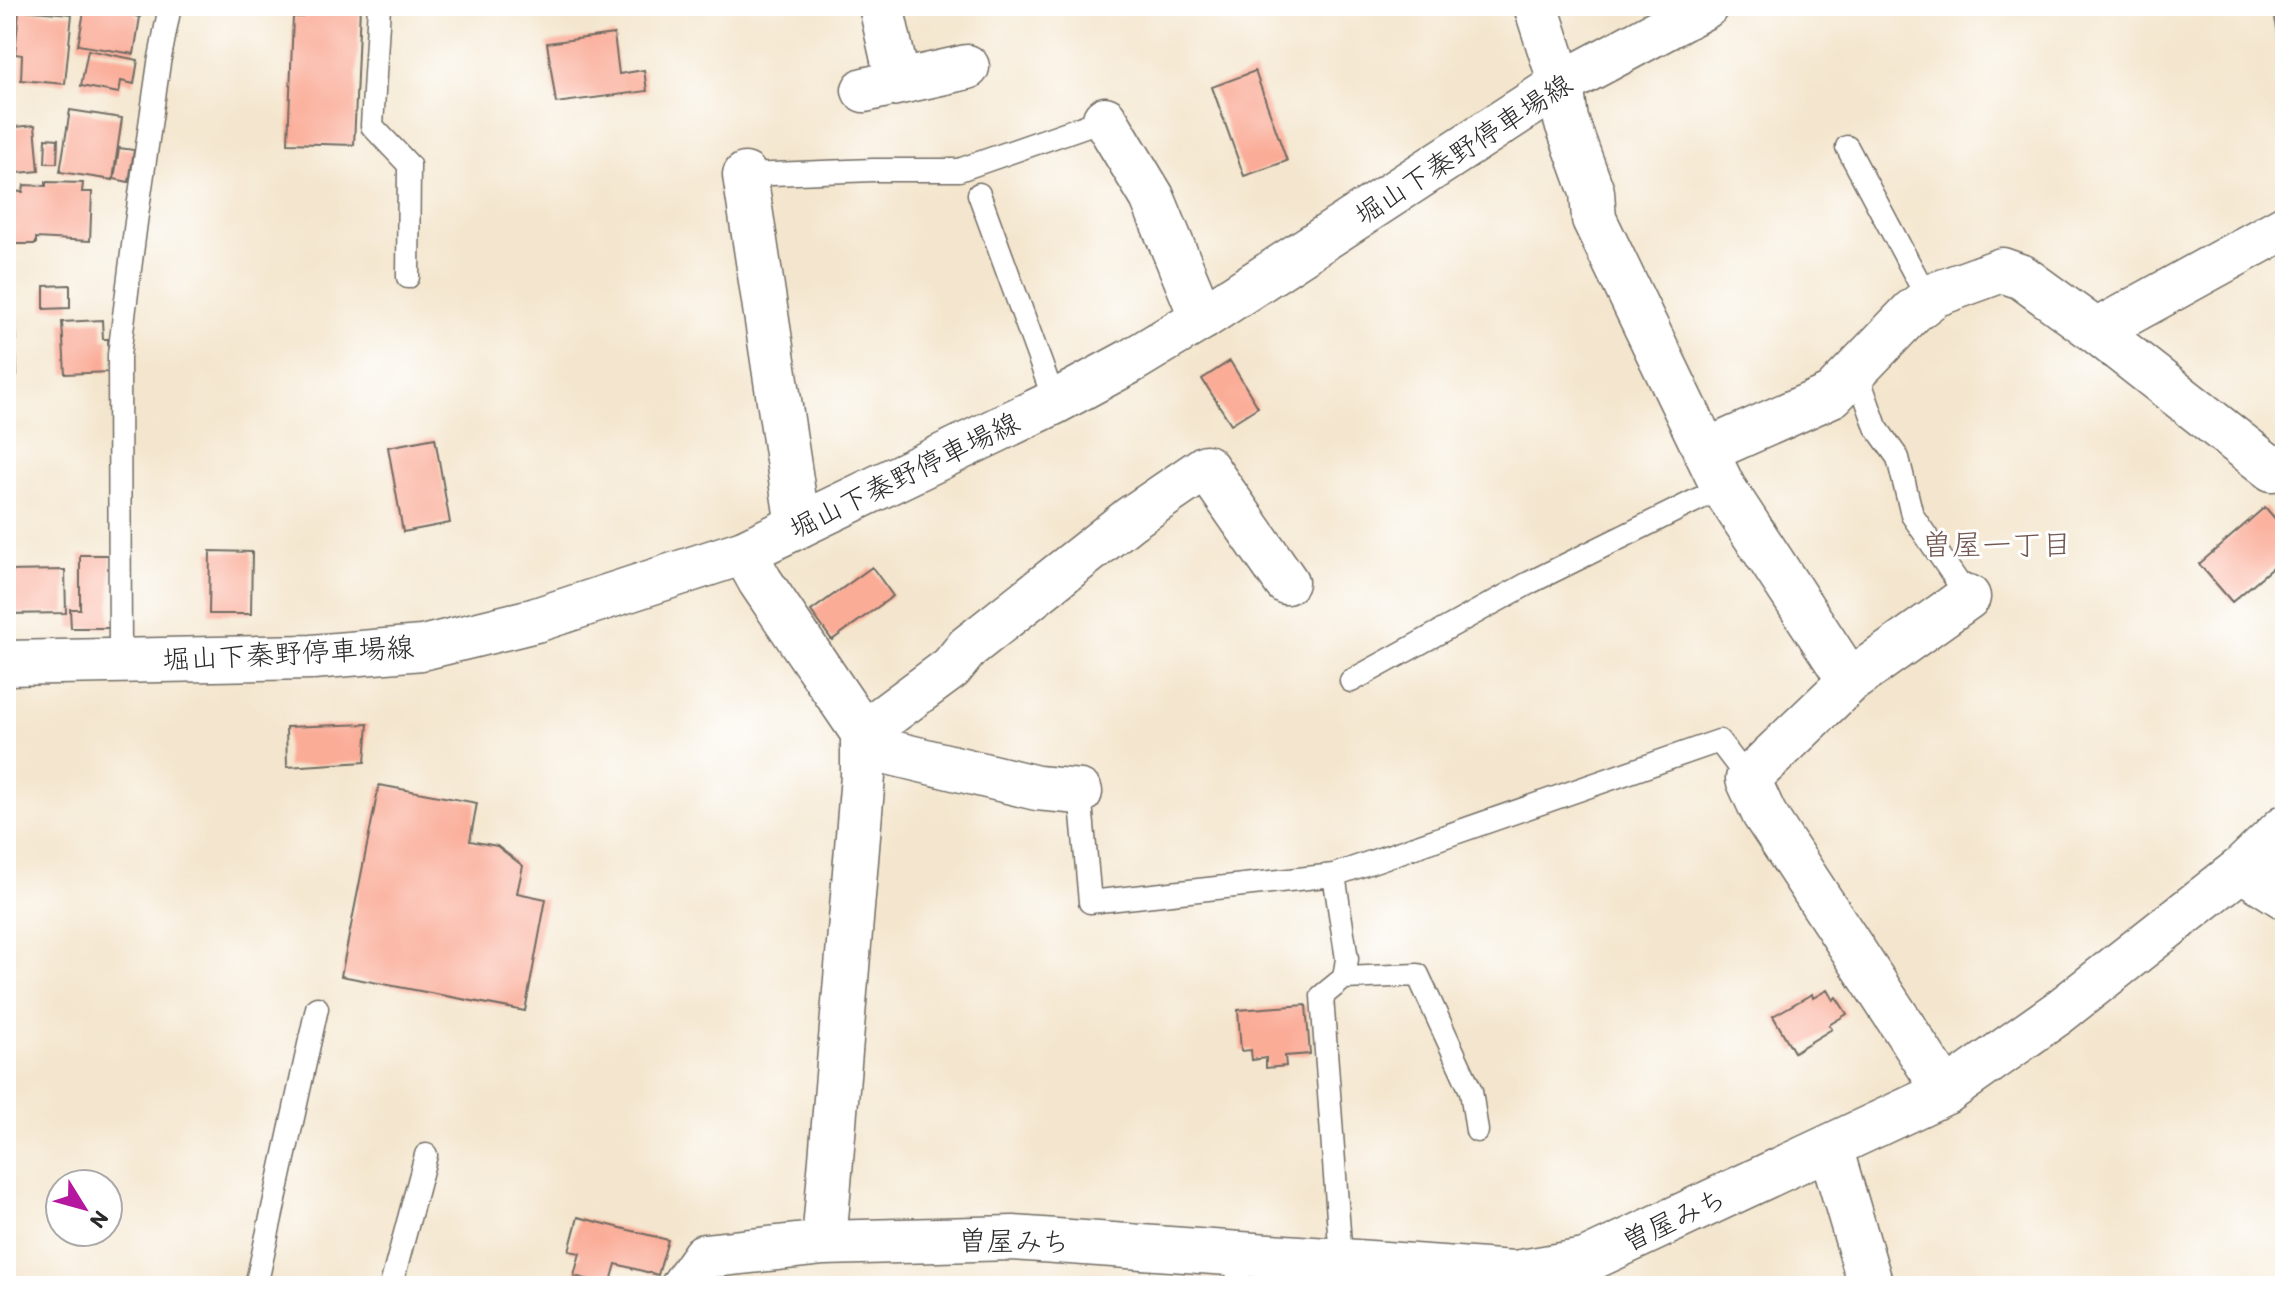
<svg xmlns="http://www.w3.org/2000/svg" width="2291" height="1292" font-family="Itim,'Klee One',sans-serif">
	<style>
		.building { fill: #faac97 }
		.lines { fill: none; stroke-linecap: round; stroke-linejoin: round }
		.service-casing { stroke: #716c64; stroke-width: 25 }
		.minor-casing { stroke: #716c64; stroke-width: 47 }
		.secondary-casing { stroke: #716c64; stroke-width: 47 }
		.service { stroke: #fff; stroke-width: 22 }
		.minor { stroke: #fff; stroke-width: 44 }
		.secondary { stroke: #fff; stroke-width: 44 }
		.labels { text-anchor: middle; stroke-width: 6; stroke-linejoin: round; paint-order: stroke }
		.street-label { font-size: 28px; fill: #2b2b2b; stroke: #fff }
		.neighbourhood-label { font-size: 30px; fill: #735851; stroke: #fff }
	</style>
	<rect width="100%" height="100%" fill="#fff"/>
	<filter id="ink" filterUnits="userSpaceOnUse"><feTurbulence type="fractalNoise" baseFrequency=".0125" numOctaves="2"/><feDisplacementMap in="SourceGraphic" scale="16" xChannelSelector="R" yChannelSelector="G"/><feConvolveMatrix kernelMatrix="1 2 1 2 8 2 1 2 1" color-interpolation-filters="sRGB"/></filter>
	<filter id="wash" filterUnits="userSpaceOnUse"><feTurbulence type="fractalNoise" baseFrequency=".006" numOctaves="4" result="noise"/><feDisplacementMap in="SourceGraphic" scale="32" xChannelSelector="R" yChannelSelector="G"/><feGaussianBlur stdDeviation="1.8" result="paint"/><feColorMatrix in="noise" values="0 0 0 0 0 0 0 0 0 0 0 0 0 0 0 0 0 1.4 0 .05"/><feComposite in="paint" operator="in"/></filter>
	<g filter="url(#wash)">
		<rect width="100%" height="100%" fill="#f4e6ce"/>
		<g id="blocks">
			<path class="building" d="M85,6h52l-2,10 5,1 -6,37 -56,-9z
				M302,6h58l-6,139 -66,-2 5,-126h9z
				M2272,6h13v38l-6,1z
				M19,10l53,4 -7,70 -44,-4 1,-25 -7,-1z
				M614,34l5,40 25,-4 3,21 -91,12 -9,-60z
				M88,50l50,10 -4,24 -13,-3 -2,12 -38,-7z
				M1255,71l32,90 -43,15 -32,-89z
				M70,110l52,8 -9,62 -53,-8z
				M35,125l4,46 -33,3v-46z
				M46,138l12,1 -1,24h-12z
				M119,148l15,2 -5,32 -15,-3z
				M46,182l37,1 -1,9h10l-2,49 -54,-3v6h-23l1,-6 -8,-1v-46l17,1 1,-7 22,1z
				M70,285v23l-26,1v-23z
				M102,320l1,19h5l1,33 -44,2 -3,-52z
				M6,327h9l2,49 -11,1z
				M1230,361l28,46 -27,17 -29,-45z
				M435,438l15,85 -47,9 -15,-85z
				M2265,507l20,23v27l-53,45 -33,-38z
				M210,551l42,1 -1,62h-42z
				M80,555h31l-1,73h-39l-1,-19h10z
				M872,567l21,29 -61,44 -21,-29z
				M65,570l1,43 -60,1v-43z
				M368,724l-3,38 -78,5 -1,-40z
				M379,785l98,18 -7,38 27,5 26,20 -6,27 29,6 -21,112 -184,-35z
				M1827,990l6,10 3,-3 11,17 -18,11 3,4 -38,23 -21,-36 39,-22 1,4z
				M1306,1005l4,49 -25,2 1,10 -20,2v-10l-14,2 -1,-10 -10,1 -3,-41z
				M578,1217l90,23 -10,35 -42,-11 -6,21 -36,-9 6,-23 -11,-2z"/>
		</g>
	</g>
	<g filter="url(#ink)">
		<use href="#blocks" fill-opacity="0" stroke="#716c64" stroke-width="2"/>
		<g class="lines">
			<defs>
				<path id="service" d="M379,6l-7,120 37,39 -1,112
					M1847,147l81,152
					M745,175l128,-5h86l146,-51
					M979,194l76,208
					M1856,370l20,57 22,31 14,57 56,82
					M120,660l-1,-305 17,-133 23,-159 11,-57
					M1351,681l178,-98 194,-96
					M1080,792l10,110 244,-27 385,-134 29,38
					M1334,875l13,84 -3,19
					M1237,1256l1,30
					M1341,1259l-19,-263 22,-18 74,-3 53,116 6,40
					M256,1286l61,-278
					M391,1286l35,-131"/>
				<path id="minor" d="M881,6l17,76
					M1536,6l25,78 5,36 26,72 2,27 129,268 127,194 -102,98 16,35 182,278
					M864,90l103,-23
					M1105,119l47,78 50,121
					M745,175l53,351
					M2096,331l189,-104
					M1706,451l126,-56 80,-83 22,-17 68,-25 20,7 74,54 176,138 13,-3
					M744,552l16,29 103,152 25,19 149,36 43,4
					M1850,681l118,-84
					M863,733l88,-65 17,-21 162,-128 76,-52 80,115
					M2241,869l44,28
					M1830,1147l41,139
					M824,1243l39,-467v-43
					M683,1286l21,-30 120,-13 189,-5 486,34 16,1 70,-12 361,-169 112,-79 183,-144 44,-42"/>
				<path id="secondary" d="M6,663l306,-6 110,-9 114,-28 208,-68 311,-150 76,-41 71,-43 359,-234 145,-78"/>
			</defs>
			<use href="#service" class="service-casing"/>
			<use href="#minor" class="minor-casing"/>
			<use href="#secondary" class="secondary-casing"/>
			<use href="#service" class="service"/>
			<use href="#minor" class="minor"/>
			<use href="#secondary" class="secondary"/>
		</g>
	</g>
	<g class="labels">
		<g class="street-label">
			<text transform="translate(1463 149) rotate(-33)" y="10">堀山下秦野停車場線</text>
			<text transform="translate(904 475) rotate(-26)" y="10">堀山下秦野停車場線</text>
			<text transform="translate(288 653) rotate(-3)" y="10">堀山下秦野停車場線</text>
			<text transform="translate(1674 1219) rotate(-25)" y="10">曽屋みち</text>
			<text transform="translate(1014 1241) rotate(1)" y="10">曽屋みち</text>
		</g>
		<g class="neighbourhood-label">
			<text x="1997" y="555">曽屋一丁目</text>
		</g>
	</g>
	<rect width="2291" height="1292" fill="none" stroke="#fff" stroke-width="32"/>
	<g transform="translate(84 1208) rotate(127)"><circle r="38" fill="#ffffff" stroke="#aaaaaa" stroke-width="2"/>
	<path d="M0-6L14 30L0 20L-14 30Z" fill="#b5179e"/>
	<text y="-12" font-size="22" font-weight="bold" text-anchor="middle" fill="#2b2b2b">N</text>
	</g>
</svg>
